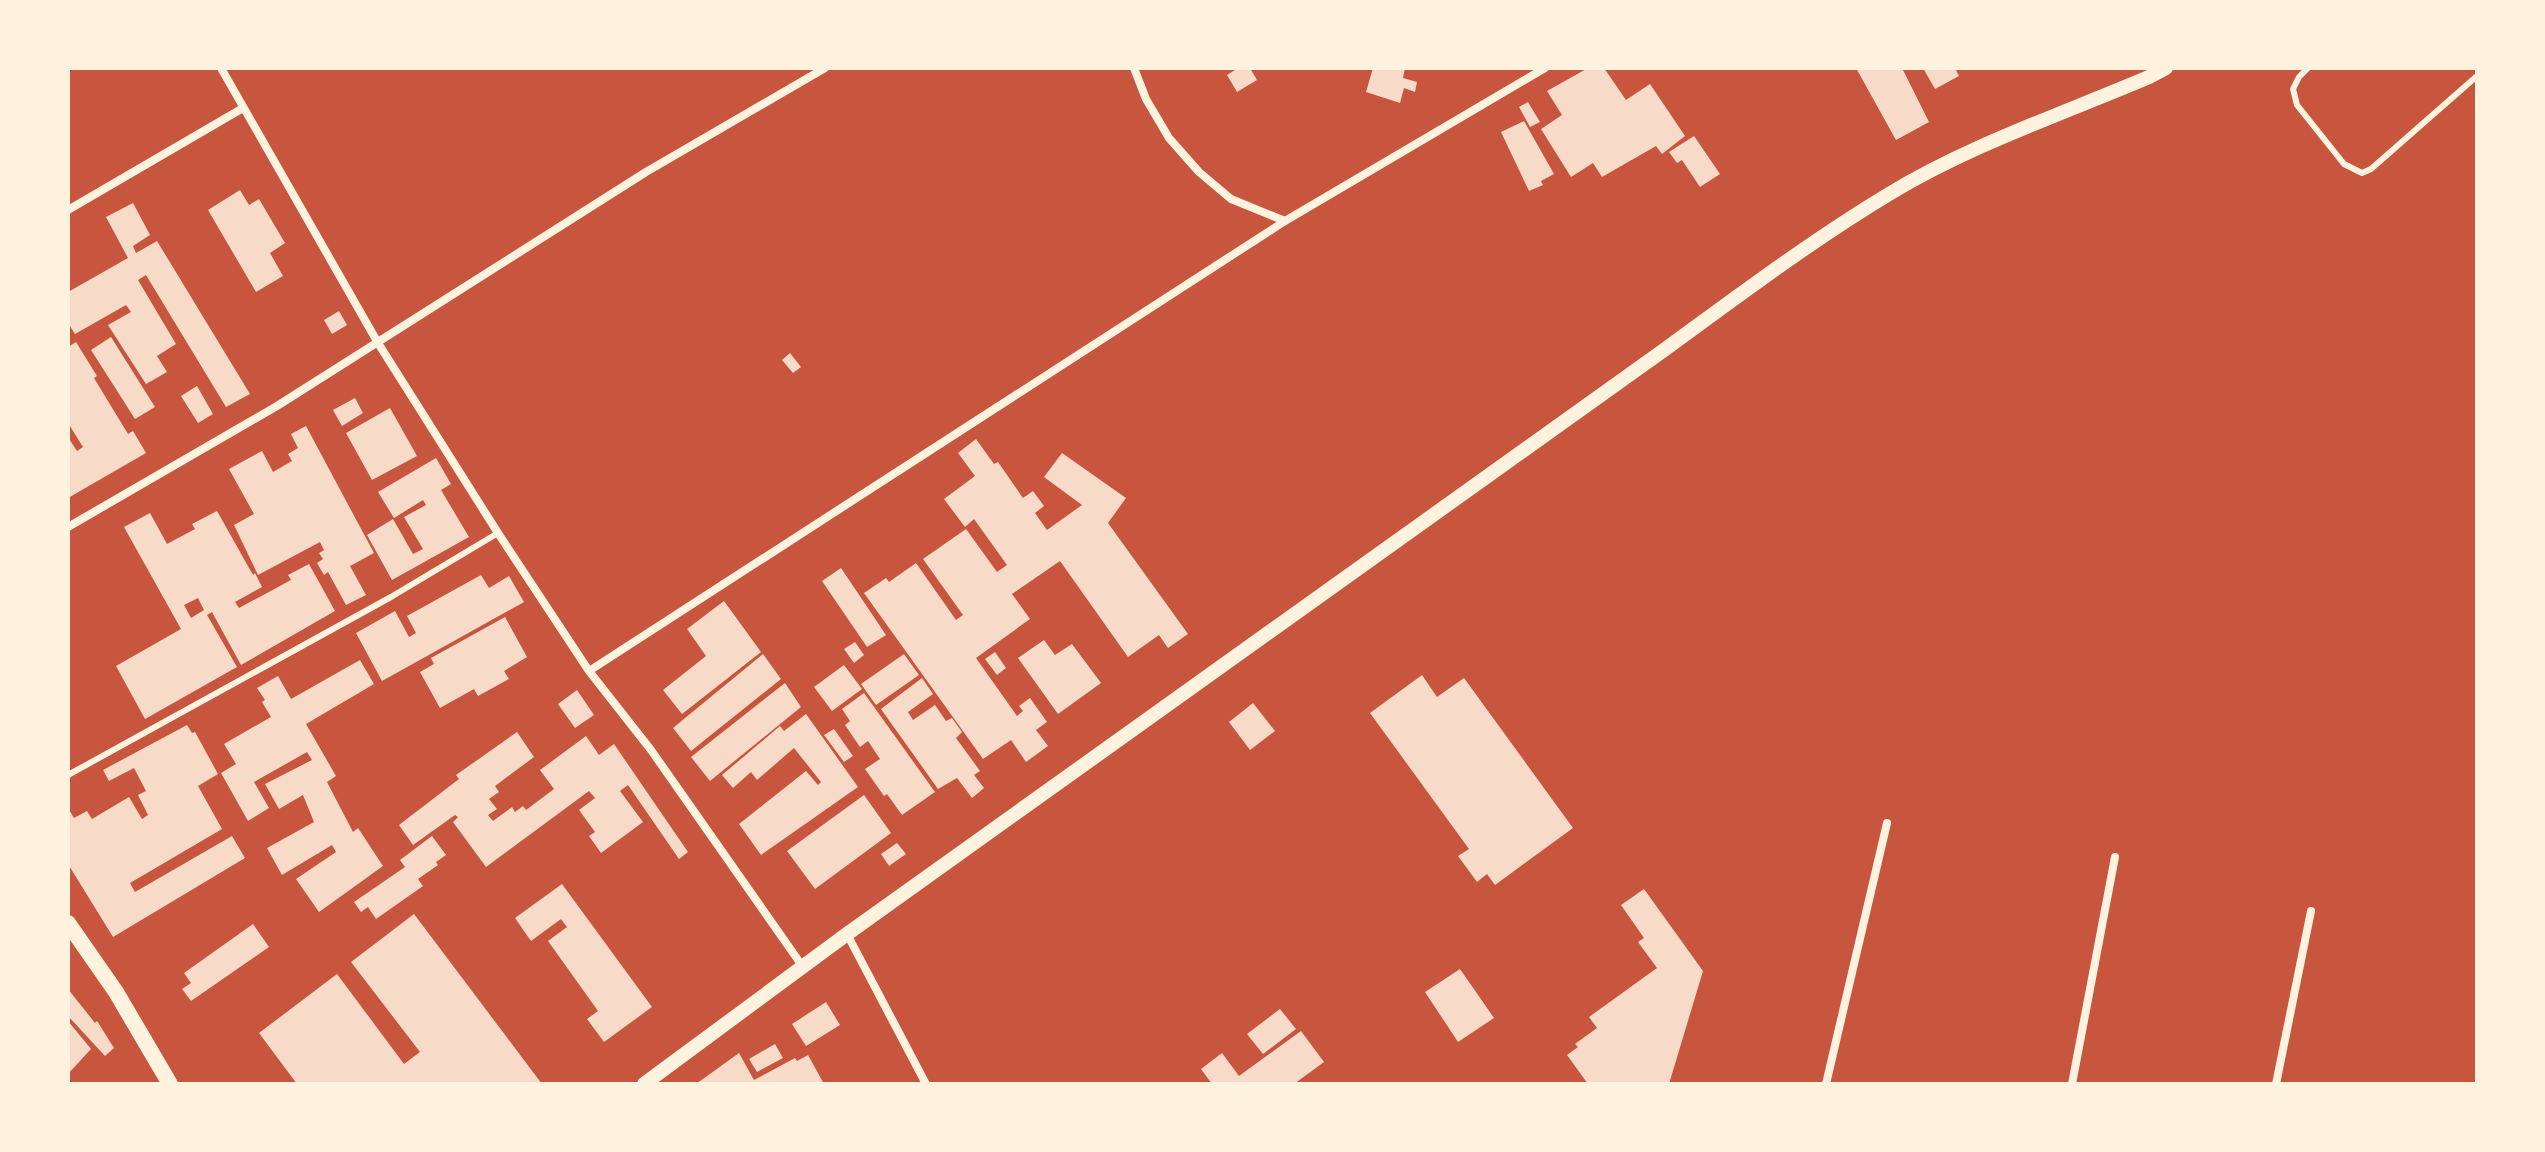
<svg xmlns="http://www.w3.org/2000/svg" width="2545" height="1152" font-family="'Archivo Narrow',sans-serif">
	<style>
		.building { fill: #f7dbc8; fill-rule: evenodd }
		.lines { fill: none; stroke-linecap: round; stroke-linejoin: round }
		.service { stroke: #fff3e0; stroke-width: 6 }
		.minor { stroke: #fff3e0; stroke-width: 8 }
		.tertiary { stroke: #fff3e0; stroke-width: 14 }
		.secondary { stroke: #fff3e0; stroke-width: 16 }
	</style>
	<rect width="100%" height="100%" fill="#c8553d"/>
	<path class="building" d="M1234,68h16l7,12 -20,12 -10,-17 8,-5z
		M1373,68h32l-2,10 14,4 -2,10 -11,-4 -4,15 -34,-11z
		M1588,68h16l22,32 24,-16 35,52 -23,18 -6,-8 -54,31 -9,-14 -22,14 -30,-48 21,-14 -15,-24z
		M1856,68h46l27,54 -33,18z
		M1923,68h32l4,8 -24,13z
		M1528,102l12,20 -10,5 -11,-20z
		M1524,121l30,53 -13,7 2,4 -14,6 -28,-59z
		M1694,136l26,38 -20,13 -18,-27 -5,3 -8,-11z
		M240,190l9,15 10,-6 26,44 -15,10 13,23 -27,16 -48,-82z
		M133,203l17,32 -17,11 3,7 21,-12 93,153 -24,13 -80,-132 -8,5 38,64 -19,12 10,16 -21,12 -38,-59 23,-13 -5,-7 -51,29 -7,-11v-31l60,-34 -22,-41z
		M339,311l8,14 -15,9 -8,-14z
		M111,337l44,70 -20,12 -44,-69z
		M76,342l21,34 -3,2 34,56 5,-3 13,22 -78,45v-61l9,14 6,-4 -15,-24v-76z
		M790,353l11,14 -8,6 -11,-13z
		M197,386l16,28 -15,9 -17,-27z
		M355,398l8,15 -21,13 -9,-16z
		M390,408l27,48 -45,24 -26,-47z
		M306,426l68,127 -24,13 16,29 -20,10 -18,-33 -4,3 -7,-12 6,-4 -4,-6 5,-3 -4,-8 -62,33 -24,-50 20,-11 -25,-45 33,-18 11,21 19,-11 -4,-7 10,-6 -7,-14z
		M976,439l18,25 4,-2 25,36 10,-7 11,15 -9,7 12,17 35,-25 -38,-28 18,-24 64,45 -18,25 80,111 -20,14 -9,-13 -31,22 -68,-96 -48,33 18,25 -54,39 41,58 6,-5 -4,-5 11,-8 17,24 -11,8 12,16 -22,16 -15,-22 -28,19 -119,-166 22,-15 3,4 27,-19 40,57 7,-5 -40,-56 43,-30 31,43 10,-7 -33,-46 -9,8 -21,-28 31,-23 -17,-23z
		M436,458l15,26 -10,6 28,47 -77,43 -25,-45 26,-16 20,35 10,-5 -19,-32 22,-12 -3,-5 -29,18 -16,-26z
		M217,511l36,64 2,-2 7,14 -27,15 4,6 52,-28 -3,-5 21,-11 26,47 -94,54 -29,-53 -5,3 30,52 -92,52 -29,-53 65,-37 -57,-102 26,-14 17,31 28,-15 -3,-5zM198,598l6,12 -13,8 -7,-13z
		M841,568l45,67 -19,12 -45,-66z
		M481,575l8,13 20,-12 15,26 -142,79 -26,-48 39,-22 14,26 7,-4 -9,-17z
		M724,601l37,51 -79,62 -19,-24 43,-34 -19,-27z
		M505,617l22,40 -23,14 5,8 -31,17 -4,-7 -34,19 -20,-36 14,-8 -3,-6z
		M1044,640l11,15 17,-11 29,39 -43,31 -40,-56z
		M855,642l9,13 -10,8 -10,-14z
		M995,652l11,16 -9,7 -12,-16z
		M763,654l18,25 -90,72 -18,-23z
		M904,654l15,21 -43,30 -15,-21z
		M360,660l14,24 -68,40 30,52 -9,6 26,50 5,-4 25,38 -64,46 -23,-33 40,-27 -4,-7 -50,30 -15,-27 47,-26 -11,-27 -24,14 -14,-25 47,-24 -5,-8 -53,30 15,26 -21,13 -27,-48 15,-9 -12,-20 47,-27 -9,-15 3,-2 -8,-12 21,-12 13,23z
		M844,665l18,24 -30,22 -18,-24z
		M1422,675l15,22 27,-19 109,150 -78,57 -8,-11 -10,8 -19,-26 11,-7 -99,-136z
		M922,678l11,16 -25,18 5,8 22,-15 11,16 6,-3 10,14 -6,6 24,33 -6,4 10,13 -12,10 -15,-20 -19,11 -57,-80z
		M785,683l16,24 -91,74 -19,-24z
		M577,690l17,25 -19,13 -17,-24z
		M864,693l71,99 -33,23 -15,-21 -3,2 -19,-27 15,-10 -12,-18 -8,6 -15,-22 5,-4 -8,-12z
		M1253,703l22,28 -25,19 -21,-28z
		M806,714l52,73 -97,68 -22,-31 67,-53 12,14 3,-3 -27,-34 -37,32 -6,-8 -18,16 -11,-13 58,-49 4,5z
		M187,725l5,8 3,-1 23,42 -20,12 24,43 -92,54 5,9 97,-56 13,22 -132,79 -45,-73v-56l6,10 13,-7 5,8 37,-22 13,22 6,-4 -10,-20 8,-4 -12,-23 -25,13 -6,-11z
		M834,729l19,27 -9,6 -20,-27z
		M517,732l17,25 -39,29 4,6 -10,7 8,10 -9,6 5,6 19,-14 3,5 8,-6 3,4 28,-21 -14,-19 46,-34 13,19 15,-11 74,108 -9,7 -51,-74 -8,6 23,31 -42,31 -12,-17 6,-4 -16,-22 16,-12 -6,-7 -103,76 -33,-45 5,-5 -3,-2 -42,30 -14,-20 60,-46 -3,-4z
		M864,795l27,38 -76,56 -28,-38z
		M432,836l14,19 -10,7 2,3 -20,14 5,7 -47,33 -8,-12 -7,5 -7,-10 51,-35 -5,-7z
		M897,843l9,11 -17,12 -8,-12z
		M562,884l90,123 -48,35 -17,-23 11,-8 -50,-70 19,-14 -6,-8 -30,22 -16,-23z
		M1644,889l59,82 -34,113h-81l-21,-29 11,-8 -3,-3 22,-16 -8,-11 68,-49 -19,-26 6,-4 -23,-33z
		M414,914l128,170h-245l-38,-51 78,-59 67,90 16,-12 -69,-90z
		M253,924l16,23 -78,54 -9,-12 9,-6 -7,-10z
		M1460,969l34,49 -36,24 -33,-50z
		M68,989l27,34 2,-2 17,27 -9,8 -37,-40z
		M826,1002l14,23 -34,21 -14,-22z
		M1280,1009l16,20 -33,25 -16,-20z
		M68,1021l23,28 -23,25z
		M1301,1031l23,31 -30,22h-82l-11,-15 21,-16 17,23z
		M775,1044l8,14 -26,14 -8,-13z
		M739,1053l15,27 41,-22 2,3 11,-6 16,29h-128z"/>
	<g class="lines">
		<path class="service" d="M2308,68l-9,9 -6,12 4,16 47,59 18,9 9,-4 106,-93
			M68,775l323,-178 107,-64"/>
		<path class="minor" d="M221,68l157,275 120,190 91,138 62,79 152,217
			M1134,68l12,31 23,39 30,34 32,27 54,22
			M68,210l175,-102
			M68,527l209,-121 369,-234 179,-104
			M589,671l696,-450 260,-153
			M847,934l79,150
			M1826,1084l61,-261
			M2072,1084l43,-227
			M2276,1084l35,-173"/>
		<path class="tertiary" d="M644,1084l203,-150 817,-584c74,-54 147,-109 225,-156 81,-49 173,-80 260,-117l17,-9"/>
		<path class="secondary" d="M68,923l48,69 54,92"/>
	</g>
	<rect width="2545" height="1152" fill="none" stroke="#fff3e0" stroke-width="140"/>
</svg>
